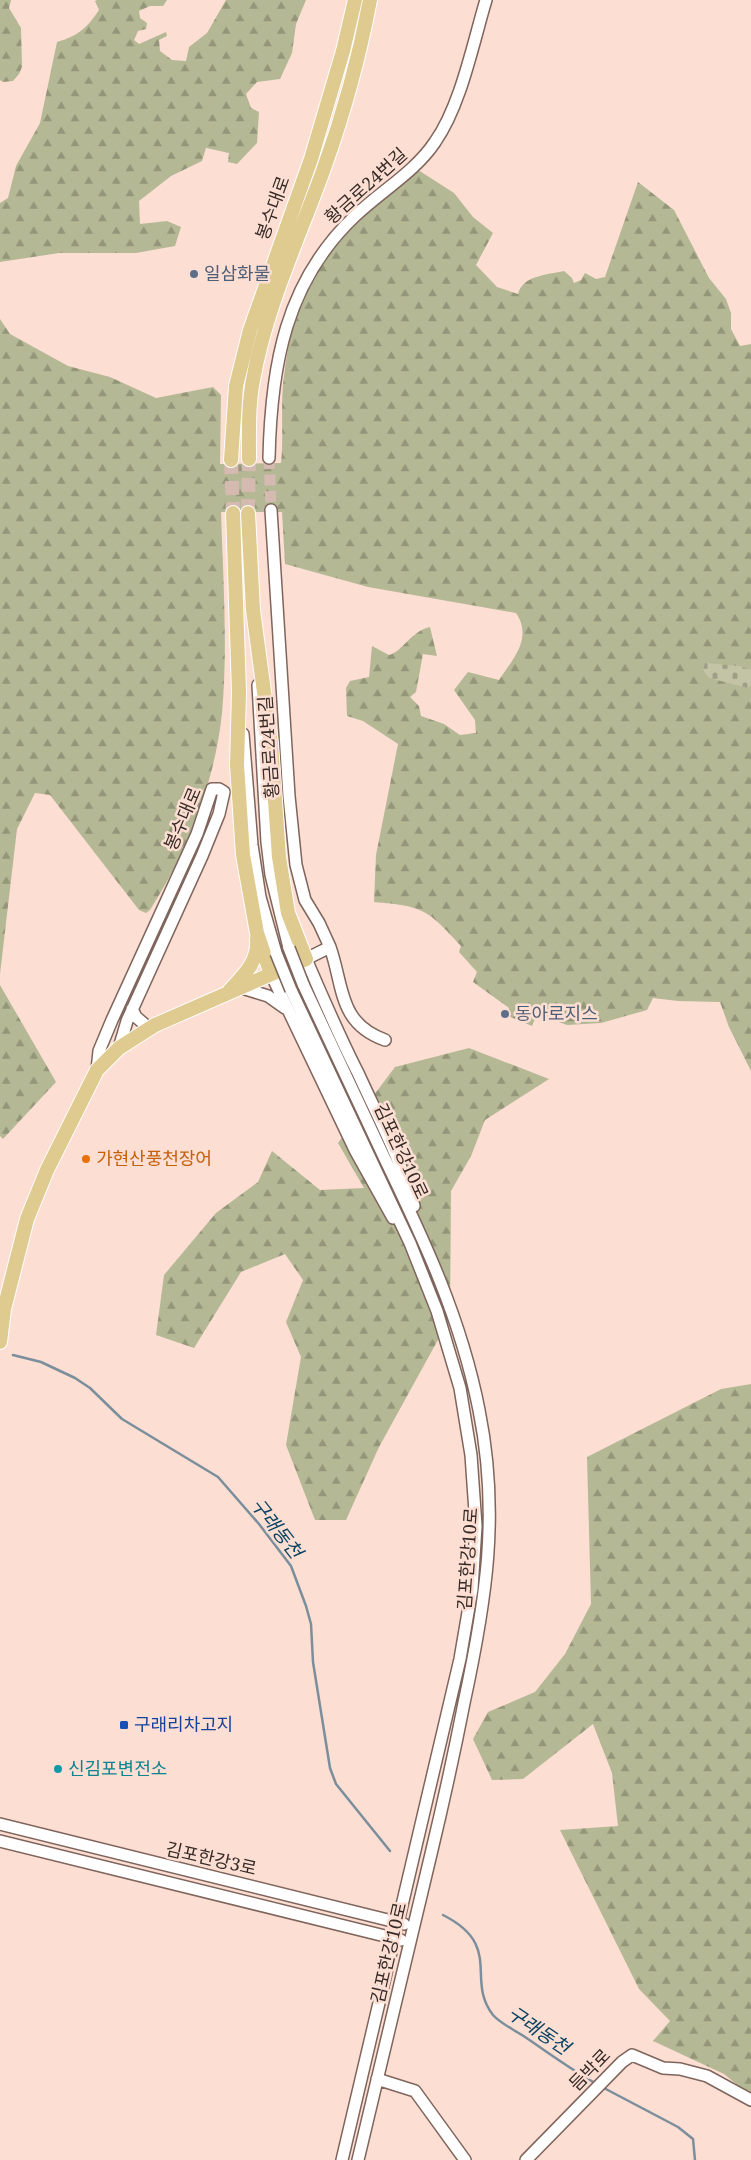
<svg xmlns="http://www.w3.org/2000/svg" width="751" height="2160" font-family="'Noto Serif','Noto Sans KR',serif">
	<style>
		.forest { fill: url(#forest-firs) }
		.cemetery { fill: url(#cemetery-stones) }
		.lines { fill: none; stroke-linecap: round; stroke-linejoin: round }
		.stream { stroke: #7b8e9c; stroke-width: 2.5 }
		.minor-tunnel { stroke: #d4bab0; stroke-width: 11; stroke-dasharray: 11 5.5; stroke-linecap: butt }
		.major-tunnel { stroke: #d4bab0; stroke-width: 14; stroke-dasharray: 14 7; stroke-linecap: butt }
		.minor-casing { stroke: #7f655c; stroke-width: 14 }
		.major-casing { stroke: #fff; stroke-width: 16 }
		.minor { stroke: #fff; stroke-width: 11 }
		.major { stroke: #dfca8f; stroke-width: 14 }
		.minor-bridge-casing { stroke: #7f655c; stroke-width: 14; stroke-linecap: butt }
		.minor-bridge { stroke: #fff; stroke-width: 11 }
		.service-dot { fill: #5c6f8a; stroke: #fcded3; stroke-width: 2 }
		.food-dot { fill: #e8710a; stroke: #fcded3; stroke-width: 2 }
		.transit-dot { fill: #1a4fb4; stroke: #fcded3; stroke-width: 2 }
		.culture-dot { fill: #0f9aa8; stroke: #fcded3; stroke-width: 2 }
		.labels { text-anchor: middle; stroke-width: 5; stroke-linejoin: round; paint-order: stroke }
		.street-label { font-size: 18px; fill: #362b26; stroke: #fcded3 }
		.service-label { font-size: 18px; fill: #4e5e75; stroke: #fcded3; text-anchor: start }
		.food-label { font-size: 18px; fill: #c56008; stroke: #fcded3; text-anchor: start }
		.transit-label { font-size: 18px; fill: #164399; stroke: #fcded3; text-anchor: start }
		.culture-label { font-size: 18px; fill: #0d838f; stroke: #fcded3; text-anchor: start }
		.water-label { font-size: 19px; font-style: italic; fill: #094262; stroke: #fcded3 }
	</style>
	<defs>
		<pattern id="forest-firs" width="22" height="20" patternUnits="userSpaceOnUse" patternTransform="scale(1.25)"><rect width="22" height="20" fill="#b5b895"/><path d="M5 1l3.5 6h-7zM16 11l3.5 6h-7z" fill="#949679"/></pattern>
		<pattern id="cemetery-stones" width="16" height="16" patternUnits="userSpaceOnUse" patternTransform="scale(1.25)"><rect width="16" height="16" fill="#c2c4a5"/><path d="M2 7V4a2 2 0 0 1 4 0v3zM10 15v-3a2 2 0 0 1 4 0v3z" fill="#9e9f86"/></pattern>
	</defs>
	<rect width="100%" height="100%" fill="#fcded3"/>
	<path class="forest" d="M0,0h11l-2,8 12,20 1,39 -3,7 -6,7 -10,1 -3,-2z
		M97,0h70l-4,6h-13l-11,5 1,7 7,5 -1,6 -8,2 -4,9 5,4 27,-12 1,4 -8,4 1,11 12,9 14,1 3,-14 18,-14 19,-33h80l-10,24 -4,29 -12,26 -23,3 -11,12 5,14 8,4 -2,31 -20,21 -9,-2 1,-9 -23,-5 -4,13 -31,15 -32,25 1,23 27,-3 14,6 -6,19 -39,7h-77l-59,9v-59l8,-5 8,-32 24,-43 17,-81c21,-6 30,-14 42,-32l-4,-9z
		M415,168l39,25 19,24 20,16 -17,32 21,22 21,7c5,-19 29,-19 46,-23l8,7 2,5 7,-3 4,-7 11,6 9,-2 33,-95 36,28 35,68 17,21 5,14v16l9,17 11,-2v727l-22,-44 -9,-25 -42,-1 -25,-3 -6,12 -46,13 -34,2 -30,-11 -5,12 -24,-10 1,-8 -36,-26 4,-10 -18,-20 2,-6c-33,-36 -37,-40 -87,-44l2,-47 22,-111 -35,-23 -16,-5 -1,-28 4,-7 19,-4 3,-31 17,9c13,-3 22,-24 41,-28l7,29 -14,-2 -7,38 -6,5 9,9 2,10 23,8 16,11 16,-2 -1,-13 -21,-30 14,-18 31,8c14,-21 34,-42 17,-67l-148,-26 -83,-23 -3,-52h-61c2,66 7,134 1,201 -7,69 -35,139 -72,197l-4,3 -7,-3 -89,-115 -15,-2 -18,36 -17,145v-655l10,15 58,32 42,11 46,21 57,-11 8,8 -1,69 61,-1c3,-28 -1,-58 3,-87 12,-104 57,-143 131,-208z
		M0,985l56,97 -53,57 -3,-3z
		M469,1048l80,31 -64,41 -14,36 -20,35 -1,127 -71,129 -33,73h-31l-29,-75 15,-88 -15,-35 17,-42 -18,-26 -44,18 -47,76 -38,-13 8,-60 52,-62 42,-31 14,-31 48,39 44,-2 -26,-45 57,-76z
		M751,1384v712l-27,-22 -71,-33 17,-20 -31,-32 -79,-159 58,-4 -6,-53 -19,-49 -70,55 -31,1 -19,-41 15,-27 47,-20 30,-38 26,-50 -4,-147 134,-68z"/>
	<path class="cemetery" d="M705,663l35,3 11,4v15l-3,3 -39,-10 -6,-8z"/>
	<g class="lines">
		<path class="stream" d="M13,1355l28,7 34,16 15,10 32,31 96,58 41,47 32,42 15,40 5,18 2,38 17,106 6,16 54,67
			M443,1915c61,31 22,64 50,100 9,10 24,16 35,24 22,15 44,31 67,44
			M602,2087l76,40 15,12 2,21"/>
		<path class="minor-tunnel" d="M269,458l2,52"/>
		<path class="major-tunnel" d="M231,460l2,53
			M248,513l1,-54"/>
		<defs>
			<path id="minor" d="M269,458c2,-91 16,-176 86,-242 26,-25 60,-44 80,-74 26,-37 38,-99 51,-142
				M271,510l18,286 7,69 9,35 14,23 11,24 -24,12c17,39 33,77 52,114 20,44 43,87 56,133
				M258,685l9,157 4,33 18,73
				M243,734l9,111 8,52 16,56
				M330,947c14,40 8,76 55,93
				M271,974l84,176 38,68
				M303,984c27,57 54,115 81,173 40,83 77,161 95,253 21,104 7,191 -15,293 -10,51 -21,101 -33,151 -25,102 -49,204 -73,306
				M242,988l26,8 17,12
				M291,990l119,253 27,68 23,77 11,67 5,71 -4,63 -12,70 -118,501
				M132,1009l4,8 13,11
				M97,1070l2,-19 13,-31 85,-186 15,-45h7l5,3 -5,22 -17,42 -75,165 -8,27
				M0,1824l404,100
				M0,1841l401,99
				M377,2079l38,12 50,69
				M526,2160l96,-98 10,-7 31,13 17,1 27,7 44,24"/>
			<path id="major" d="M249,459c0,-26 -1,-53 4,-79 13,-73 45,-140 70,-209 20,-55 36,-113 47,-171
				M231,460l5,-74 14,-56 61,-171 32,-108 12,-51
				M233,513l6,179 -2,73 6,90 14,78 14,41
				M230,990c14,-15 29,-29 27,-51
				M0,1342l4,-33 23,-90 20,-49 50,-100 22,-22 36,-23 151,-66 -18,-46 -9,-56 -8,-113 -18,-134 -5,-97"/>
		</defs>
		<use href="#minor" class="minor-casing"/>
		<use href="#major" class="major-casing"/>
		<use href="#minor" class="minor"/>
		<use href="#major" class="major"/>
		<defs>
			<path id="minor-bridge" d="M289,948l14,36
				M276,953l15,37"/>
		</defs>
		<use href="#minor-bridge" class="minor-bridge-casing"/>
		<use href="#minor-bridge" class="minor-bridge"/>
	</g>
	<g class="service-dot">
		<circle cx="194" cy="274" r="5"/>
		<circle cx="505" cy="1014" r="5"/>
	</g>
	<circle class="food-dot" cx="86" cy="1159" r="5"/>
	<rect class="transit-dot" x="119" y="1720" width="10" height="10" rx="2.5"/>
	<circle class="culture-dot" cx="58" cy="1769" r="5"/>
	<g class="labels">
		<g class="street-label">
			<text transform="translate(366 186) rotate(-42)" y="6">황금로24번길</text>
			<text transform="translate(273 208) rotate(-70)" y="6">봉수대로</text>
			<text transform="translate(269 747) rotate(-94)" y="6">황금로24번길</text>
			<text transform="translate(183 819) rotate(-67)" y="6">봉수대로</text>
			<text transform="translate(401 1151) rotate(65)" y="6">김포한강10로</text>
			<text transform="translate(468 1559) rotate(-86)" y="6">김포한강10로</text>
			<text transform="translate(211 1859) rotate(13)" y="6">김포한강3로</text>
			<text transform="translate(389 1953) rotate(-77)" y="6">김포한강10로</text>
			<text transform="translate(590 2070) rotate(-46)" y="6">듬박로</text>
		</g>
		<g class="service-label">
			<text x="204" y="280">일삼화물</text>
			<text x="515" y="1020">동아로지스</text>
		</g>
		<g class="food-label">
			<text x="96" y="1165">가현산풍천장어</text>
		</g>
		<g class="transit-label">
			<text x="134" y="1731">구래리차고지</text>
		</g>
		<g class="culture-label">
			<text x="68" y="1775">신김포변전소</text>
		</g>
		<g class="water-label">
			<text transform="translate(277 1528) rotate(52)" y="7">구래동천</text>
			<text transform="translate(539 2030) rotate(34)" y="7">구래동천</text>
		</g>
	</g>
</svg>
